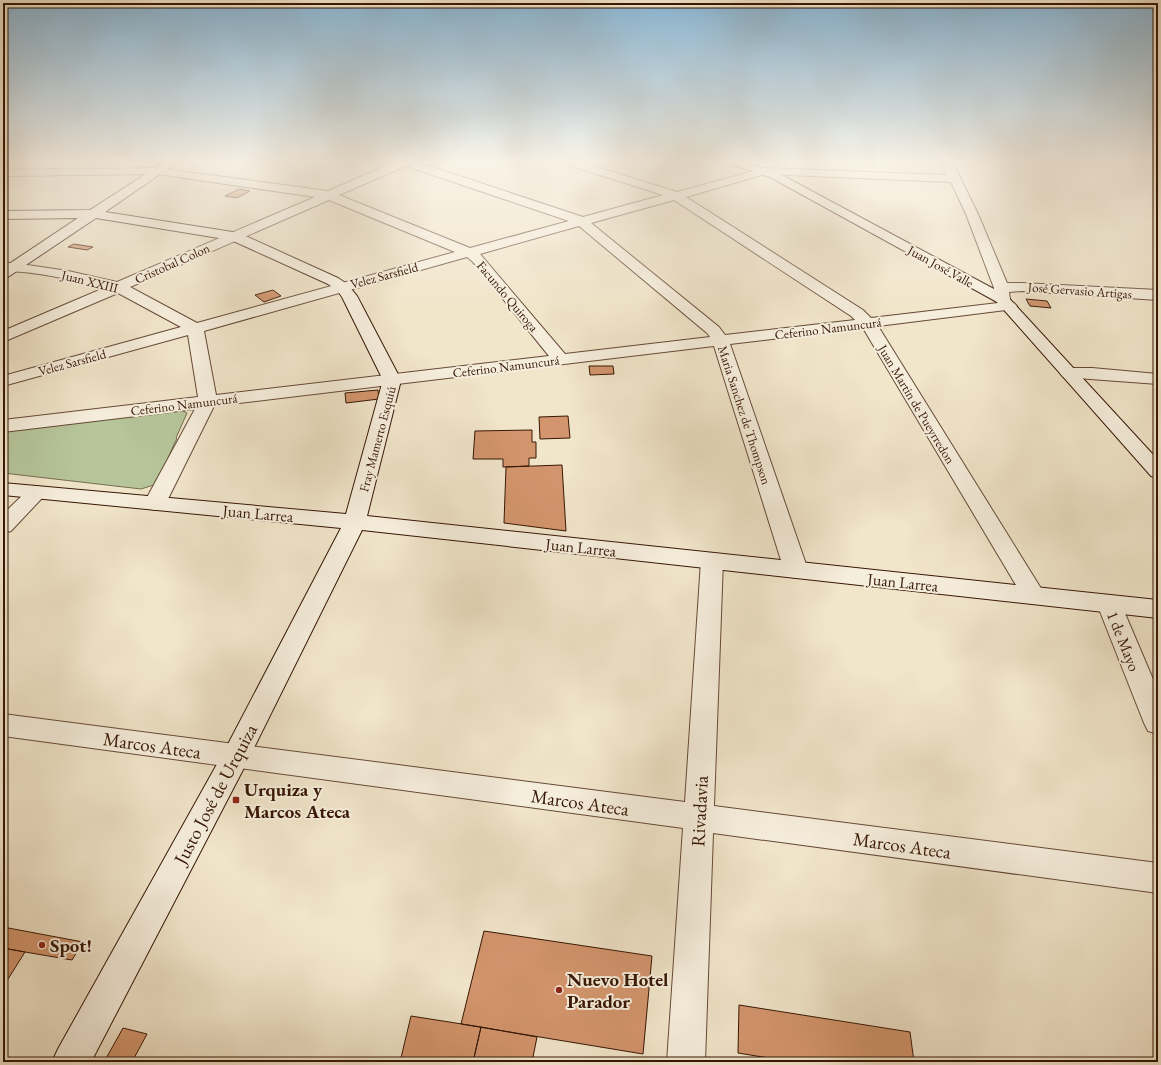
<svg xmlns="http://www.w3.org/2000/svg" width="1161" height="1065" font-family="'EB Garamond',serif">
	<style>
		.green { fill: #b6c59a; stroke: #766e4f }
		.building { fill: #d3956d; stroke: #361604 }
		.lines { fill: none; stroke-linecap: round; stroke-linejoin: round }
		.street-casing { stroke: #654a36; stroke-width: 2 }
		.secondary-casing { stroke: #361604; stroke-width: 2 }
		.street { fill: #f6eedd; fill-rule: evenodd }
		.secondary { fill: #f6eedd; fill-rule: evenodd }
		.poi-dot { fill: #8f2418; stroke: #f6eedd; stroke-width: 1.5 }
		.labels { text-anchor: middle; stroke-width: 4; stroke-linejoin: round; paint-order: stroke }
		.far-street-label { font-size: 13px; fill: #361604; stroke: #f6eedd }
		.street-label { font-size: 16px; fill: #361604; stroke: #f6eedd }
		.near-street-label { font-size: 19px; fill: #361604; stroke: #f6eedd }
		.near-poi-label { font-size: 19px; font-weight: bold; fill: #361604; stroke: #f6eedd; text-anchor: start }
	</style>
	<rect width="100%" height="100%" fill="#f1e5ca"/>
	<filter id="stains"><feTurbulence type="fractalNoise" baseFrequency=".005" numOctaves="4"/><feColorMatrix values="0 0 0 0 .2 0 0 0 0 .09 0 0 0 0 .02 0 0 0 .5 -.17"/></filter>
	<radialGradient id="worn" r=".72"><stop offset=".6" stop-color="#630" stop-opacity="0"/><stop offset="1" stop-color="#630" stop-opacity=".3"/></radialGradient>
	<path class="green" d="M182,410l5,3 -11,25 1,1 -2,3 -18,42 -16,5 -138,-16v-43z"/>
	<path class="building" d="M239,189l11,2 -13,7 -12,-2z
		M74,244l19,3 -6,3 -19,-3z
		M273,290l8,6 -17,6 -9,-7z
		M1026,299l21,2 4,7 -21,-2z
		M589,366h24l1,8 -24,1z
		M378,390l1,9 -33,4 -1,-10z
		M568,416l2,22 -30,1 -1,-22z
		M532,430v12h4v16h-7v8l-26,1v-8h-30l2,-28z
		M562,465l4,66 -62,-8 2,-56z
		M3,927l80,15 -11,18 -47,-8 -22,-4z
		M484,931l168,25 -9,98 -182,-30z
		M3,948l22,4 -22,35z
		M739,1005l171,27 4,30h-121l-55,-9z
		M411,1016l70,11 -8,35h-73z
		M481,1027l56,10 -5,25h-59z
		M123,1028l24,6 -15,28h-28z"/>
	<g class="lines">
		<defs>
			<path id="street" d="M397,161h17l169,56 80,-22 -101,-32 -2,-2h17l100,31 88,-24 182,7 -7,-14h12l26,53 29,69h15l136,7v10l-136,-9 -13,1 1,7 -2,2 6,2 3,3 -3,3 -136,17 164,264 4,6 -4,6 -8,2 -8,-2 -163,-274 -133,16 78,226 -4,6 -8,2 -8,-2 -4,-6 -70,-224 -500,60 -48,97 -4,5 -7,2 -7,-2 -4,-5 51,-94 -192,23v-12l195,-23 -10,-62 -185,51v-10l178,-49 -63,-34 -115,49v-11l101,-43c-33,-8 -67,-17 -101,-17v-8h11l54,8 49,11 198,-85 -158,-23 -154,2v-6l154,-2 171,23zM406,166l163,55 -99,27 -131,-53zM765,174l186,8 15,32 28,74v11l4,4 -127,15 -8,-8 -177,-113zM329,200l126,52 -258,71 -67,-36zM674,200l177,116 4,4 -130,15 -6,-8 -128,-104zM579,226l128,107 3,4 -145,17 -85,-100zM467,257l6,5 76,94 -333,39 -12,-64z
				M1069,368h23l66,6v10l-95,-7 -3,-4 3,-4z
				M37,486l7,2 3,4 -3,4 -33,35 -8,2v-19l27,-26z
				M712,553l8,3 3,5 -9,245 444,57v30l-445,-60 -8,229h-38l16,-234 -680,-92v-22l682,88 16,-241 3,-5z
				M1109,596l9,2 3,6 37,87v43l-10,-3 -4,-8 -47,-119 3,-6z"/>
			<path id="secondary" d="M166,161h13l-74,51 134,21 99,45 9,6 10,12 44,84 -34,136 791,84v18l-796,-88 -116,234 -155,298h-39l6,-13 168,-301 115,-220 -338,-33v-12l343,31 37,-134 -41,-83 -5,-7 -9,-6 -97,-44 -135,-22 -88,59 -5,1v-10l75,-50 -75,1v-8l87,-1z
				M724,161h17l37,12 229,123 151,164v18l-7,-2 -154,-174 -227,-125 -44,-14z"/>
		</defs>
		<use href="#street" class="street-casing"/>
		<use href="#secondary" class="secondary-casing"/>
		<use href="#street" class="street"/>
		<use href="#secondary" class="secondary"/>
	</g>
	<linearGradient id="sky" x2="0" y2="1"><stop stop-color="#8ab8d8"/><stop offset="0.52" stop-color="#f9f3e7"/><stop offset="1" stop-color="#f9f3e7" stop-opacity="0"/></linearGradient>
	<rect width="1161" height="310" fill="url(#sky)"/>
	<g class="poi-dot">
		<rect x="232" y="796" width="8" height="8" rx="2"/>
		<circle cx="42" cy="945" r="4"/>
		<circle cx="559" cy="990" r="4"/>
	</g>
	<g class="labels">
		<g class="far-street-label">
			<text transform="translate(172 263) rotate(-24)" y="5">Cristobal Colon</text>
			<text transform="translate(941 266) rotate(29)" y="5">Juan José Valle</text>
			<text transform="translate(384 275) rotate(-15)" y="5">Velez Sarsfield</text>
			<text transform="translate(90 281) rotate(14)" y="5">Juan XXIII</text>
			<text transform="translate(1080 290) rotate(4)" y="5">José Gervasio Artigas</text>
			<text transform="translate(508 296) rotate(50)" y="5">Facundo Quiroga</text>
			<text transform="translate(828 328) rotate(-7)" y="5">Ceferino Namuncurá</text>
			<text transform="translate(72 362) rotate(-15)" y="5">Velez Sarsfield</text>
			<text transform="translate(506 366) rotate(-7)" y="5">Ceferino Namuncurá</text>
			<text transform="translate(184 404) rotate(-7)" y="5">Ceferino Namuncurá</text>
			<text transform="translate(917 404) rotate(59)" y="5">Juan Martin de Pueyrredon</text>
			<text transform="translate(745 415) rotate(72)" y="5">Maria Sanchez de Thompson</text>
			<text transform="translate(377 439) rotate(-75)" y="5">Fray Mamerto Esquiú</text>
		</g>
		<g class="street-label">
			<text transform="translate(258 513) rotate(5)" y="6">Juan Larrea</text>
			<text transform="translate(581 547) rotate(6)" y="6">Juan Larrea</text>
			<text transform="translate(903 582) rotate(6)" y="6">Juan Larrea</text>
			<text transform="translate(1124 641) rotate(68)" y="6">1 de Mayo</text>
		</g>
		<g class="near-street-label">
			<text transform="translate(152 745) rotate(8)" y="7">Marcos Ateca</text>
			<text transform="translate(215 794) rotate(-62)" y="7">Justo José de Urquiza</text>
			<text transform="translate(580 802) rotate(8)" y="7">Marcos Ateca</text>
			<text transform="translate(699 811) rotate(-87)" y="7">Rivadavia</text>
			<text transform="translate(902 845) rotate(8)" y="7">Marcos Ateca</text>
		</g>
		<g class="near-poi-label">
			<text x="244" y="796">Urquiza y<tspan x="244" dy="22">Marcos Ateca</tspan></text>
			<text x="50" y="952">Spot!</text>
			<text x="567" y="986">Nuevo Hotel<tspan x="567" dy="22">Parador</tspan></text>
		</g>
	</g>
	<rect width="1161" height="1065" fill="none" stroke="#f1e5ca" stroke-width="16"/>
	<rect x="4" y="4" width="1153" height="1057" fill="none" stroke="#361604" stroke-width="2"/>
	<rect x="8" y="8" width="1145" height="1049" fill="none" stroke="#361604"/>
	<rect width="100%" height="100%" filter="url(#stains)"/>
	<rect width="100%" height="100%" fill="url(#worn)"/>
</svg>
